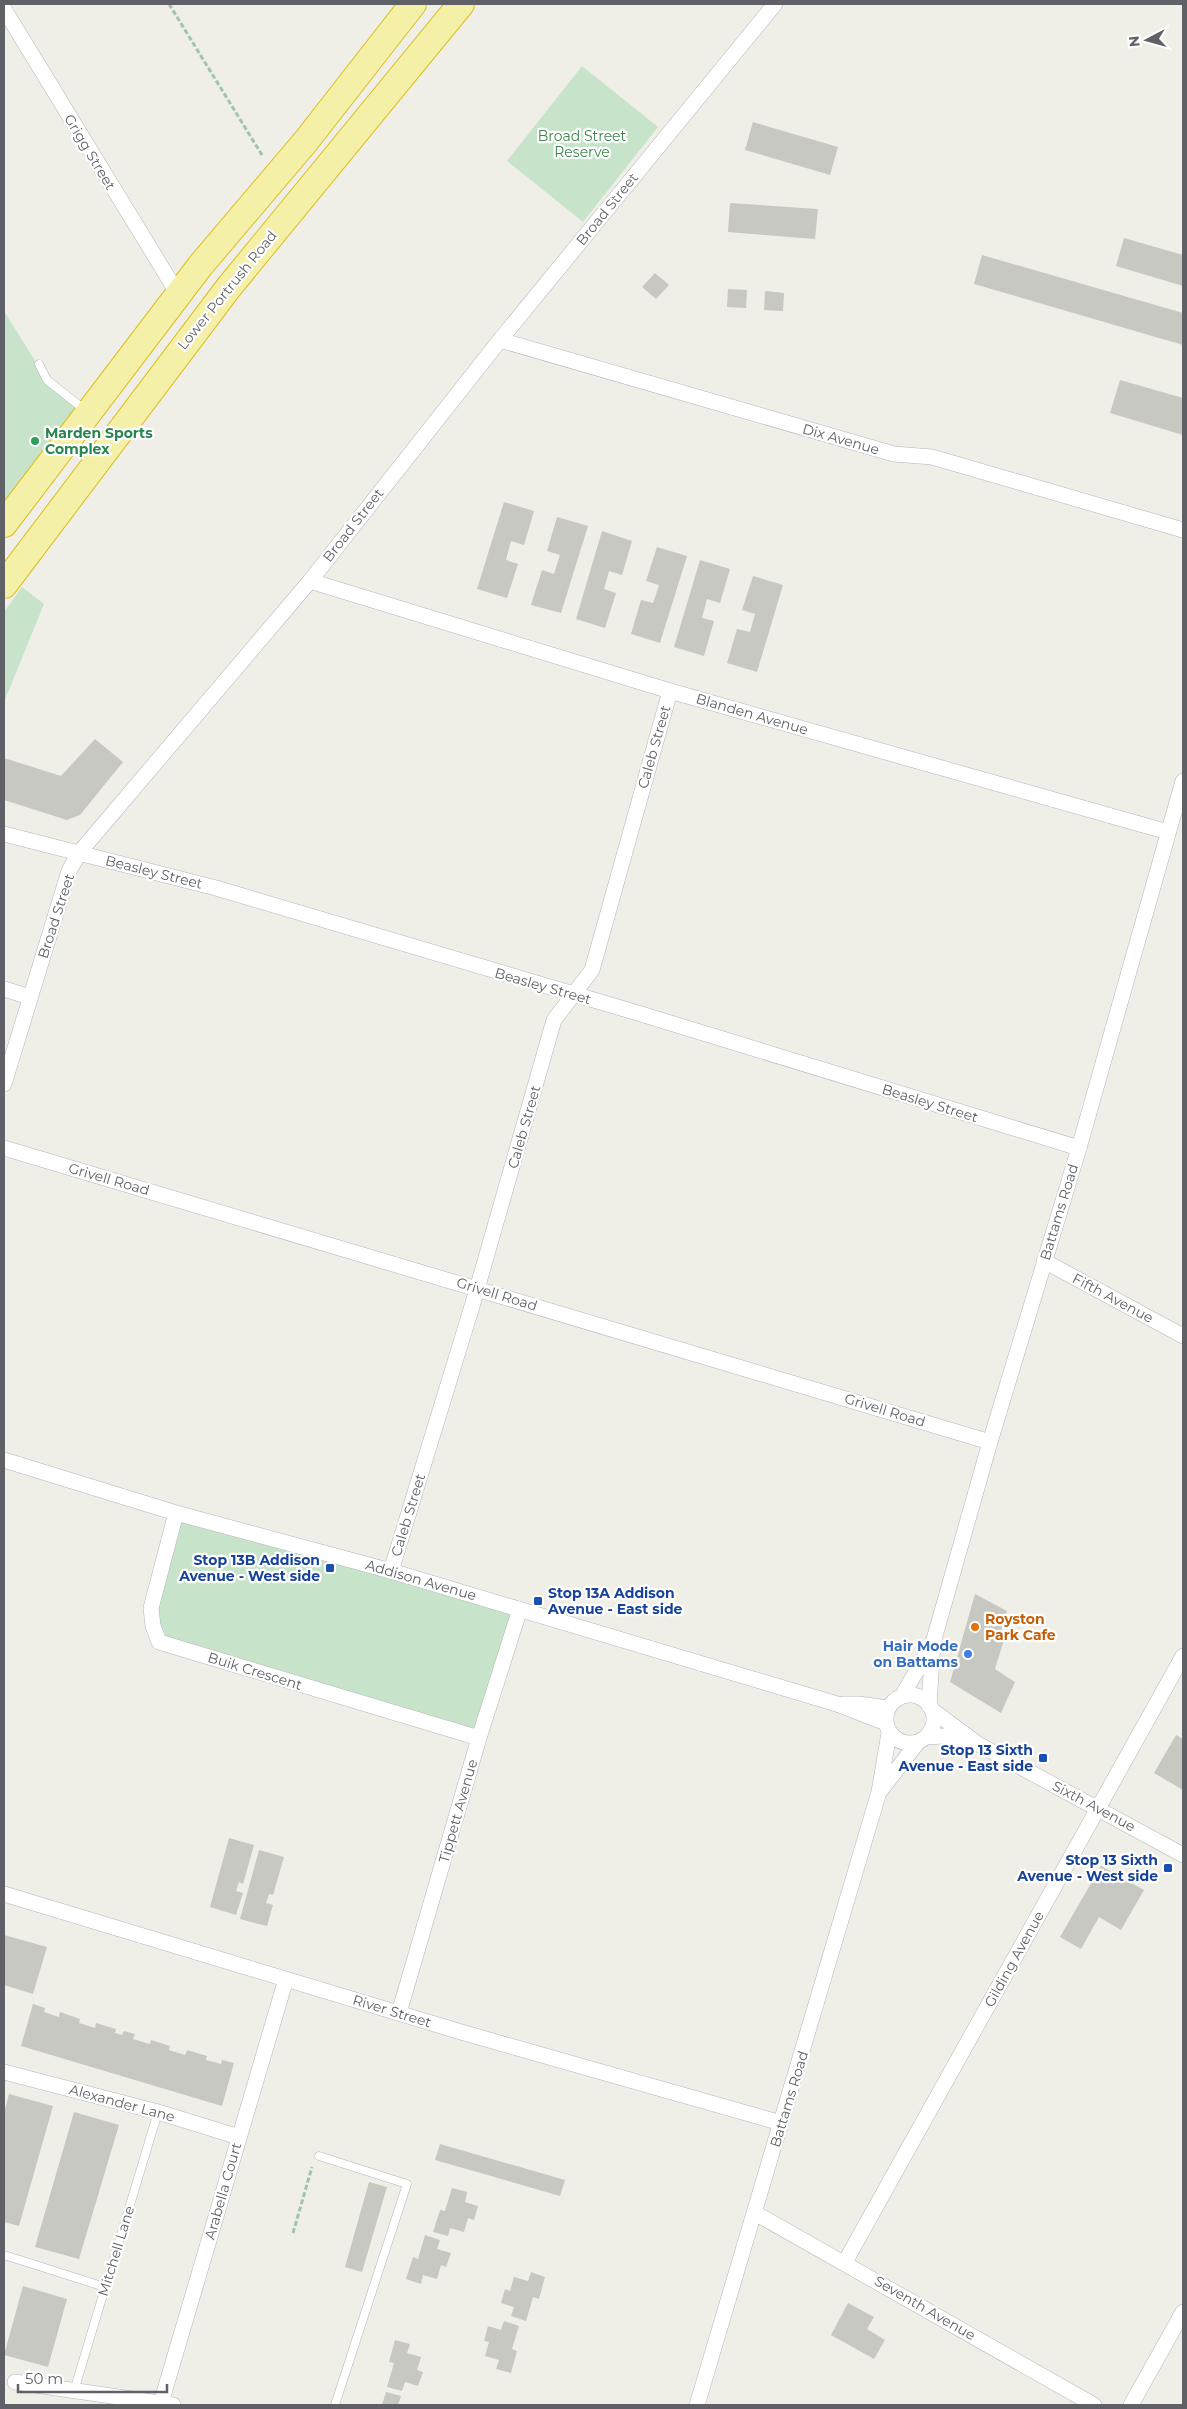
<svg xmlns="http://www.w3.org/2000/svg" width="1187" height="2409" font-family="Montserrat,sans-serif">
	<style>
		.green { fill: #c7e4cb }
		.building { fill: #c8c8c2 }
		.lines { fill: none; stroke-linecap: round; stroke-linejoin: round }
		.service-casing { stroke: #b4b6ba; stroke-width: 9 }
		.minor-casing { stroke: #b4b6ba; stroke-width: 16 }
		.trunk-casing { stroke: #debf18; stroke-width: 28 }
		.path { stroke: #a0c4b0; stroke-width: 3; stroke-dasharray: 5 2.5; stroke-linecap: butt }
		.service { stroke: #fff; stroke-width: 8 }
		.minor { stroke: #fff; stroke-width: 15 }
		.trunk { stroke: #f4f0a8; stroke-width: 26 }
		.leisure-dot { fill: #2e9e5b; stroke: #fff; stroke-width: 2 }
		.transit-dot { fill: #1a4fb4; stroke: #fff; stroke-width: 2 }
		.food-dot { fill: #e8710a; stroke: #fff; stroke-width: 2 }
		.shop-dot { fill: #3f7fe0; stroke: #fff; stroke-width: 2 }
		.labels { text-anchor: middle; stroke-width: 4.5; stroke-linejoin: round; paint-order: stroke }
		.park-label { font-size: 14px; fill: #40844d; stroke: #fff }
		.street-label { font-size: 14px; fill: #5f6166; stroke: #fff }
		.leisure-label { font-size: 14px; font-weight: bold; fill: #27864d; stroke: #fff; text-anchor: start }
		.transit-label { font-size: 14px; font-weight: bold; fill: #164399; stroke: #fff; text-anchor: end }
		.food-label { font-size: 14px; font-weight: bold; fill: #c56008; stroke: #fff; text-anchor: start }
		.shop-label { font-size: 14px; font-weight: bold; fill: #366cbe; stroke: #fff; text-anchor: end }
	</style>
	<rect width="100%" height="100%" fill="#efeee7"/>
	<path class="green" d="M582,66l76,61 -75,95 -76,-61z
		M4,311l43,69 41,33 -84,111z
		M22,587l22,17 -40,98v-90z
		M176,1513l344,96 -41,129 -320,-96 -6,-16z"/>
	<path class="building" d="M753,122l85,25 -8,28 -85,-25z
		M730,203l88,6 -3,30 -87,-7z
		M1124,238l59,17v31l-67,-20z
		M982,255l201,58v32l-209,-61z
		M655,273l14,12 -13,14 -14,-12z
		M728,289l19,1 -1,18 -19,-1z
		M765,291l19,2 -1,18 -19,-1z
		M1120,380l63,18v37l-73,-22z
		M504,502l30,9 -10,34 -13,-4 -5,19 12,4 -11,34 -30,-9z
		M557,517l31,9 -27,87 -30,-8 11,-35 12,4 6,-19 -13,-4z
		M602,531l30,10 -10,34 -13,-4 -5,18 12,4 -11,35 -29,-9z
		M657,547l30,9 -27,87 -29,-9 10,-34 12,3 6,-18 -13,-4z
		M700,560l30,9 -10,34 -13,-4 -5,19 12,3 -10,35 -30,-9z
		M753,576l30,9 -26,87 -30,-9 10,-34 13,3 5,-18 -13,-4z
		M95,739l28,23 -43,53 -13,5 -63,-20v-42l57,18z
		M975,1594l32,17 -7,23 5,3 -10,32 20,13 -14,31 -51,-31z
		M1176,1735l7,4v51l-29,-17z
		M229,1838l25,7 -11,39 -4,-2 -3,9 7,2 -7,22 -26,-8z
		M259,1850l25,7 -11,38 -4,-1 -3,9 7,2 -6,21 -27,-7z
		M1101,1866l43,24 -23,40 -22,-13 -18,32 -21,-12z
		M4,1935l43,12 -14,47 -29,-9z
		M33,2004l12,4 -1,4 15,5 1,-5 20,7 -1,4 16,5 1,-5 20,6 -1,4 7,2 2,-4 11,3 -2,5 17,5 1,-4 19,6 -1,4 16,5 2,-5 20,6 -1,4 15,4 1,-4 12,3 -12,43 -201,-60z
		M9,2094l44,12 -34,120 -15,-4v-109z
		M74,2112l45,13 -40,134 -44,-12z
		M440,2144l125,36 -5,16 -125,-36z
		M369,2182l18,5 -25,85 -17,-5z
		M452,2188l15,4 -2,10 13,4 -4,14 -6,-2 -4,14 -14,-4 -2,8 -15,-4 7,-22 5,1z
		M425,2235l15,5 -3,9 14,4 -5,14 -5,-2 -4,14 -14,-4 -2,9 -15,-5 7,-22 5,2z
		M531,2272l14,5 -6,22 -6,-2 -7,24 -15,-5 3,-9 -13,-4 4,-14 5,2 4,-14 14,4z
		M23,2286l44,13 -19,68 -44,-12z
		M848,2303l26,14 -7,12 18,11 -11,19 -43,-24z
		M504,2321l15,5 -7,23 5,2 -6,22 -15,-4 3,-9 -14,-4 4,-14 -5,-1 4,-15 13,4z
		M395,2340l15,4 -3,9 14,4 -4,13 6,2 -5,14 -13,-4 -3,9 -15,-4 7,-24 -5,-1z
		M386,2392l15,4 -3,9h-16z"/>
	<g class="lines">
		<defs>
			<path id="service" d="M39,364l8,16 38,30
				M319,2156l88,28 -72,221
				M4,2255l101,32
				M74,2391l84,-279"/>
			<path id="minor" d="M4,9l174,285
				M500,340l394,114 38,3 251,73
				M310,581l360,110 498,141
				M4,834l212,54 425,126 438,134
				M4,989l26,8
				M4,1084l65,-213 10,-18 231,-272 190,-241 275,-336
				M4,1148l986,294
				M1044,1261l139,75
				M4,1460l172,53 215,58 446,133 49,19
				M176,1513l-25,95 2,18 6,16 320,96
				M391,1571l82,-268 81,-283 38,-50 78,-279
				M886 1719a24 24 0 1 1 48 0a24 24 0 1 1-48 0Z
				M902,1696l29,-50
				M844,1704h15l28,4
				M929,1706l4,-63 57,-201 89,-294 104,-367
				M932,1710l46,34 205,111
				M926,1737l18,-1 28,7
				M881,1790l37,-48
				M4,1894l457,138 320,91
				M399,2013l80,-275 41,-129
				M4,2072l154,40 81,25
				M755,2213l339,192
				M845,2262l338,-606
				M15,2382l158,23
				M161,2403l125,-424
				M697,2405l182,-613 10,-59
				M1131,2405l52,-93"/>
			<path id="trunk" d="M4,524l196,-258 106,-125 107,-137
				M4,585l225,-298 232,-283"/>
		</defs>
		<use href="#service" class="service-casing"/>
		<use href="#minor" class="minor-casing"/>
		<use href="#trunk" class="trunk-casing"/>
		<path class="path" d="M169,4l93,151
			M293,2233l19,-66"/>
		<use href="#service" class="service"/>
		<use href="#minor" class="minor"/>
		<use href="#trunk" class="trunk"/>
	</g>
	<circle class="leisure-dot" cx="35" cy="441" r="5"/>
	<g class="transit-dot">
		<rect x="325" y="1563" width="10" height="10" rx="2.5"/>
		<rect x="533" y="1596" width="10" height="10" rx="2.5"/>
		<rect x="1038" y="1753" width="10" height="10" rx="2.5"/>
		<rect x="1163" y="1863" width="10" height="10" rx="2.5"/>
	</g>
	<circle class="food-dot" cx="975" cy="1627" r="5"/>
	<circle class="shop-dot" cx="968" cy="1654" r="5"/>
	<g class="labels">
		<g class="park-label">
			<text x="582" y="141">Broad Street<tspan x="582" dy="16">Reserve</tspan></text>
		</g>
		<g class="street-label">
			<text transform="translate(90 152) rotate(59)" y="5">Grigg Street</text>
			<text transform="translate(607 209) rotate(-51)" y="5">Broad Street</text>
			<text transform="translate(227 290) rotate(-51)" y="5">Lower Portrush Road</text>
			<text transform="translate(841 439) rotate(16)" y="5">Dix Avenue</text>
			<text transform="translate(353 525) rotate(-52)" y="5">Broad Street</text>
			<text transform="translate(752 714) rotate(16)" y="5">Blanden Avenue</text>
			<text transform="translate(654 747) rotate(-74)" y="5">Caleb Street</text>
			<text transform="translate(154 872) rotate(14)" y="5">Beasley Street</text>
			<text transform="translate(56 916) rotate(-72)" y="5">Broad Street</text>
			<text transform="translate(543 986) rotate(16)" y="5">Beasley Street</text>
			<text transform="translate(930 1103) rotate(17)" y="5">Beasley Street</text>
			<text transform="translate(524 1127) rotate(-74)" y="5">Caleb Street</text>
			<text transform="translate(109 1179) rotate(16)" y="5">Grivell Road</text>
			<text transform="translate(1059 1212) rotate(-73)" y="5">Battams Road</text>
			<text transform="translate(497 1294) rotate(17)" y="5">Grivell Road</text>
			<text transform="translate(1113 1298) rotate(28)" y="5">Fifth Avenue</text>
			<text transform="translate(885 1410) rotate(17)" y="5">Grivell Road</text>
			<text transform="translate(408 1515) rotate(-73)" y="5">Caleb Street</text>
			<text transform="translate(421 1580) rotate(16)" y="5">Addison Avenue</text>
			<text transform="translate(255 1671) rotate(17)" y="5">Buik Crescent</text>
			<text transform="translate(1094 1806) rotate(28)" y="5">Sixth Avenue</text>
			<text transform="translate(458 1811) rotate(-74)" y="5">Tippett Avenue</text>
			<text transform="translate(1014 1959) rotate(-61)" y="5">Gilding Avenue</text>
			<text transform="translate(392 2011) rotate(17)" y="5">River Street</text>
			<text transform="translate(789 2099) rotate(-73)" y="5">Battams Road</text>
			<text transform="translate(122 2103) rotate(15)" y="5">Alexander Lane</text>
			<text transform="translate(223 2191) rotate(-74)" y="5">Arabella Court</text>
			<text transform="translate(116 2251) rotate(-73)" y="5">Mitchell Lane</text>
			<text transform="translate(925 2308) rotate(30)" y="5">Seventh Avenue</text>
		</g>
		<g class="leisure-label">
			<text x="45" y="438">Marden Sports<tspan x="45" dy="16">Complex</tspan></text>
		</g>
		<g class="transit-label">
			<text x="320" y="1565">Stop 13B Addison<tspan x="320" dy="16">Avenue - West side</tspan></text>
			<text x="548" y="1598" text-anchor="start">Stop 13A Addison<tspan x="548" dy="16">Avenue - East side</tspan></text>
			<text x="1033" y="1755">Stop 13 Sixth<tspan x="1033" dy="16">Avenue - East side</tspan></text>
			<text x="1158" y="1865">Stop 13 Sixth<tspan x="1158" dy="16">Avenue - West side</tspan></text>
		</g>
		<g class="food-label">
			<text x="985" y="1624">Royston<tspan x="985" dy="16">Park Cafe</tspan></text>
		</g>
		<g class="shop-label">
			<text x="958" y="1651">Hair Mode<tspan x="958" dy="16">on Battams</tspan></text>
		</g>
	</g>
	<rect width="1187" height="2409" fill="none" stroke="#5f6166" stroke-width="10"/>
	<g transform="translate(1147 40) rotate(264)" stroke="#ffffff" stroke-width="4" paint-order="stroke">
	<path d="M0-4L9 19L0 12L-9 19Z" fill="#5f6166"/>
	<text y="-8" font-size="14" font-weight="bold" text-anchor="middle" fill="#5f6166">N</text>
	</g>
	<path d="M18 2384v8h149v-8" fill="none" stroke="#5f6166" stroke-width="2.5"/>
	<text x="25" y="2384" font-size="15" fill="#5f6166" stroke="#ffffff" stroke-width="4" paint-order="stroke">50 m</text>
</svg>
